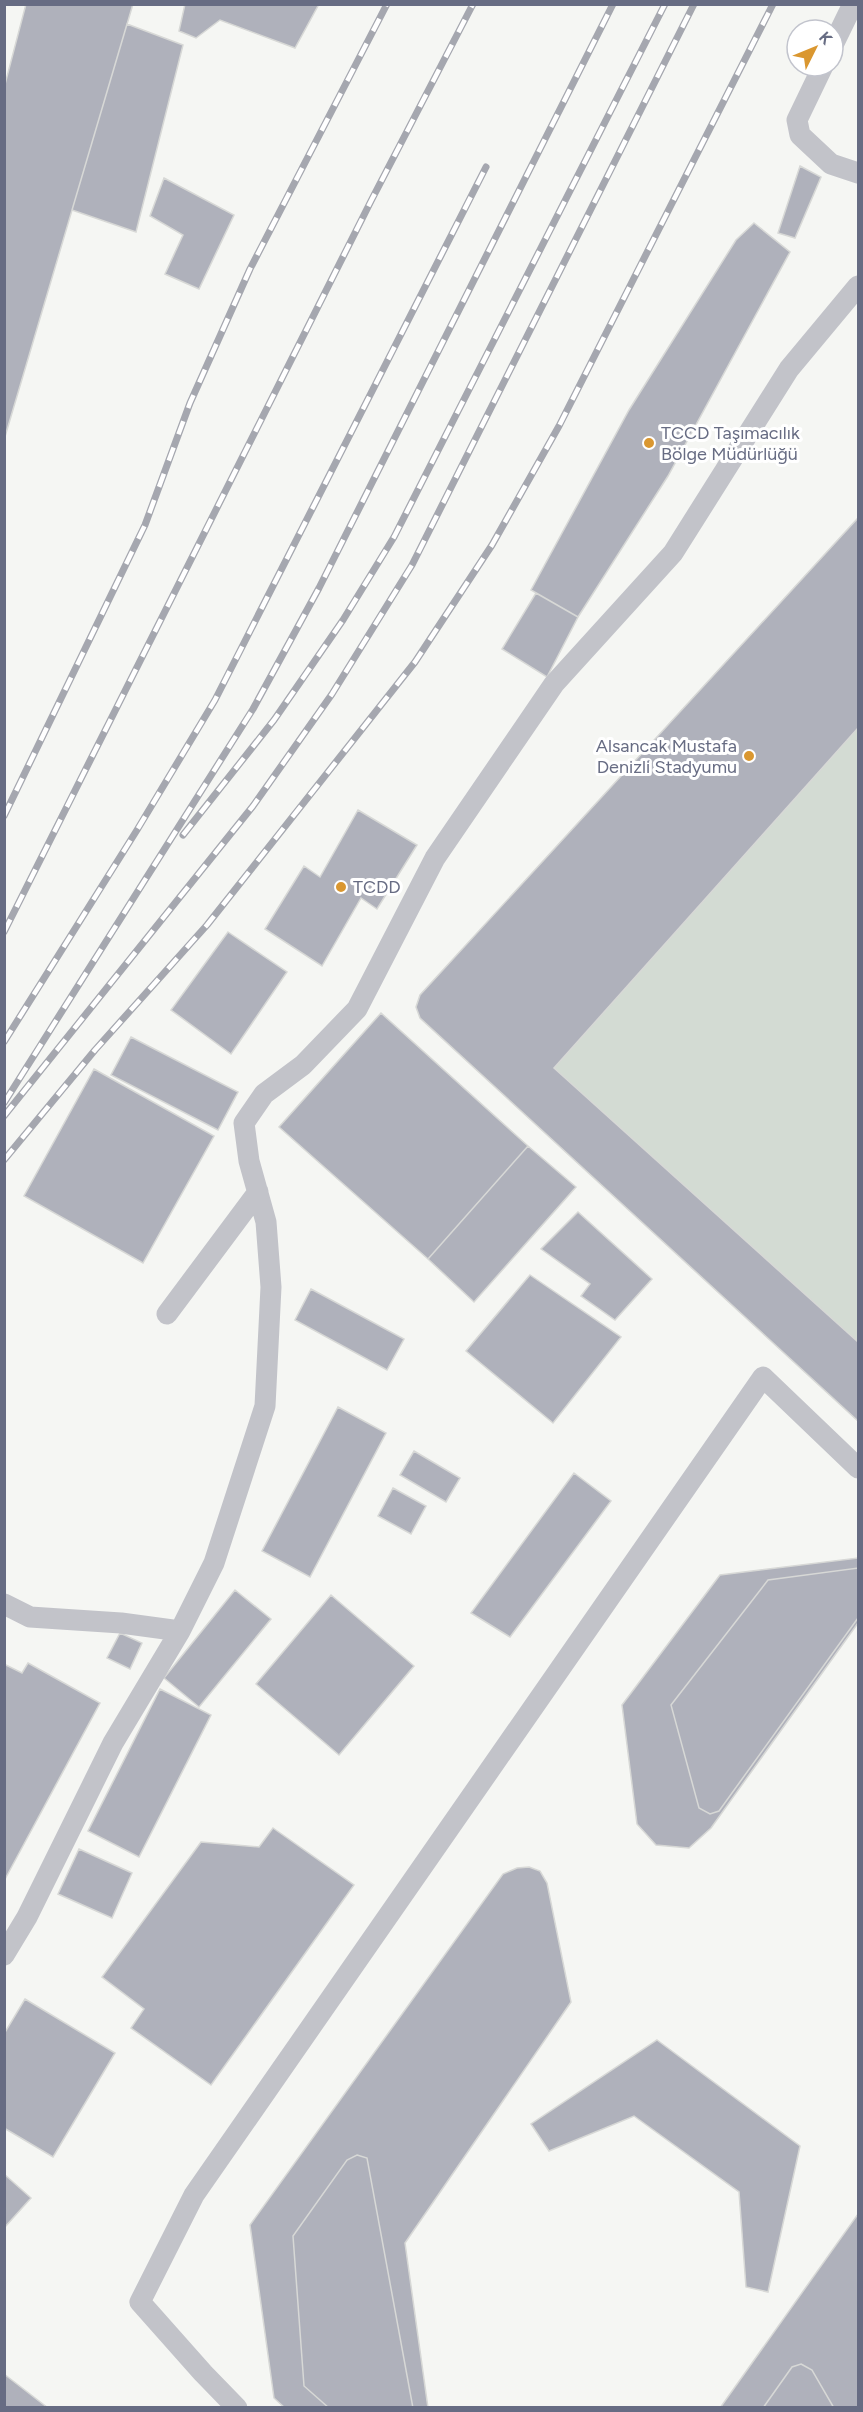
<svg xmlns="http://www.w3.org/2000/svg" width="863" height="2412" font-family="Figtree,sans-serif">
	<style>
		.green { fill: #d3dbd3 }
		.building { fill: #afb1bb; stroke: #d7d8d6; stroke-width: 1.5 }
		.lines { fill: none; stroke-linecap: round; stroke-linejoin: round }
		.lane { stroke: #c2c3c9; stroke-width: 21 }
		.rail-casing { stroke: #a5a7af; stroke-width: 7 }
		.rail { stroke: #fff; stroke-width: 4.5; stroke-dasharray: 14; stroke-linecap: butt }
		.poi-dot { fill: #da9730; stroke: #fff; stroke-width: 2 }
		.labels { text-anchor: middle; stroke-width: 6; stroke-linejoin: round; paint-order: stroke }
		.poi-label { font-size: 18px; fill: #676c83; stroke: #fff; text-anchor: start }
	</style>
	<rect width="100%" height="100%" fill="#f5f6f3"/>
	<path class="green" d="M858,518v903l-438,-403 -4,-11 4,-12z"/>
	<path class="building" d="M26,4h107l-129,436v-352z
		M185,4h134l-24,44 -75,-28 -24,18 -17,-7z
		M127,24l56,21 -47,187 -64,-22z
		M800,166l21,11 -26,61 -17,-5z
		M164,178l70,37 -35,74 -34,-15 18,-39 -33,-19z
		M754,223l36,29 -122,224 -90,141 -47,-27 98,-180 107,-170z
		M858,518v210l-304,340 304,274v79l-438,-403 -4,-11 4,-12z
		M536,593l42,24 -31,60 -45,-28z
		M358,810l59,35 -40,64 -16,-11 -39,68 -57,-37 39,-63 16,11z
		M228,932l59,40 -56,82 -60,-44z
		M381,1013l147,133 -100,113 -149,-132z
		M131,1037l107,55 -20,38 -107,-55z
		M94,1069l120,67 -71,127 -119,-67z
		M528,1146l48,41 -102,115 -46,-43z
		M578,1212l74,67 -37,41 -34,-24 9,-12 -49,-35z
		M530,1275l91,62 -68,86 -87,-72z
		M311,1289l93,50 -17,31 -92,-50z
		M338,1407l48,26 -76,144 -48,-26z
		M414,1451l46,27 -14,24 -46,-27z
		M574,1473l37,28 -101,136 -39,-24z
		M393,1488l33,18 -15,28 -33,-18z
		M858,1558v65l-147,205 -22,20 -33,-3 -19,-21 -15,-119 98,-130z
		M858,1568v50l-139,193 -9,3 -11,-6 -28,-103 97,-125z
		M235,1590l36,29 -72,88 -35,-29z
		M331,1595l83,71 -75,89 -83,-71z
		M120,1633l22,10 -12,26 -23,-11z
		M28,1663l72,40 -96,178v-217l18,9z
		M160,1689l51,26 -72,142 -51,-26z
		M273,1828l81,57 -143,200 -80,-57 13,-19 -42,-32 99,-135 58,5z
		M79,1849l53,24 -20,45 -54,-24z
		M529,1867l11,4 7,12 24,119 -166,241 23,165h-143l-11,-10 -24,-173 253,-351 14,-6z
		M25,1999l90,54 -62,104 -49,-29v-94z
		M657,2040l143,106 -32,146 -22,-5 -7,-95 -105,-76 -85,35 -18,-27z
		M357,2155l10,3 46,250h-84l-25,-22 -11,-150 54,-76z
		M4,2174l27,24 -27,30z
		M858,2214v194h-138z
		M801,2364l11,6 22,38h-71l29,-41z
		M4,2374l44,34h-44z"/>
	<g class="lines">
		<path class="lane" d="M833,45l20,-41
			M823,66l-26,54 3,15 31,29 27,9
			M167,1314l91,-122
			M4,1604l26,13 91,6 59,8 34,-68 51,-157 6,-119 -5,-65 -17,-61 -5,-38 20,-29 39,-29 54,-56 78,-151 119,-174 119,-131 116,-184 69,-83
			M4,1955l23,-38 86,-174 67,-112
			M237,2408l-34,-35 -63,-71 54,-107 569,-818 95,91"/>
		<defs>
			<path id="rail" d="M4,816l141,-291 45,-122 60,-134 137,-265
				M183,835l91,-115 69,-100 51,-83 271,-533
				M4,932l368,-733 101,-195
				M4,1042l133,-212 78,-130 271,-533
				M4,1103l249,-394 66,-121 294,-584
				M4,1116l249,-310 79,-112 80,-129 282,-561
				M4,1160l91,-110 112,-125 208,-263 77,-117 67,-119 214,-422"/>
		</defs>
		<use href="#rail" class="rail-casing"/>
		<use href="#rail" class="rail"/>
	</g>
	<g class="poi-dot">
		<circle cx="649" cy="443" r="6"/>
		<circle cx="749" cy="756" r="6"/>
		<circle cx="341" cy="887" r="6"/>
	</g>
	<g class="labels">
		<g class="poi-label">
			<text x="661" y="439">TCCD Taşımacılık<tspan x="661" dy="21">Bölge Müdürlüğü</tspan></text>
			<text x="737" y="752" text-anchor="end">Alsancak Mustafa<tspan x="737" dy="21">Denizli Stadyumu</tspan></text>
			<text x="353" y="893">TCDD</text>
		</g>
	</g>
	<rect width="863" height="2412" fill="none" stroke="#676c83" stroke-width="12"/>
	<g transform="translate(815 48) rotate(47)"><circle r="28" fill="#ffffff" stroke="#c2c4cd" stroke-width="1.5"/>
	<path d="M0-4.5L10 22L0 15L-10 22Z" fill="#da9730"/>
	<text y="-9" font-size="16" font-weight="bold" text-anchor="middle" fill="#676c83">K</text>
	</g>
</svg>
